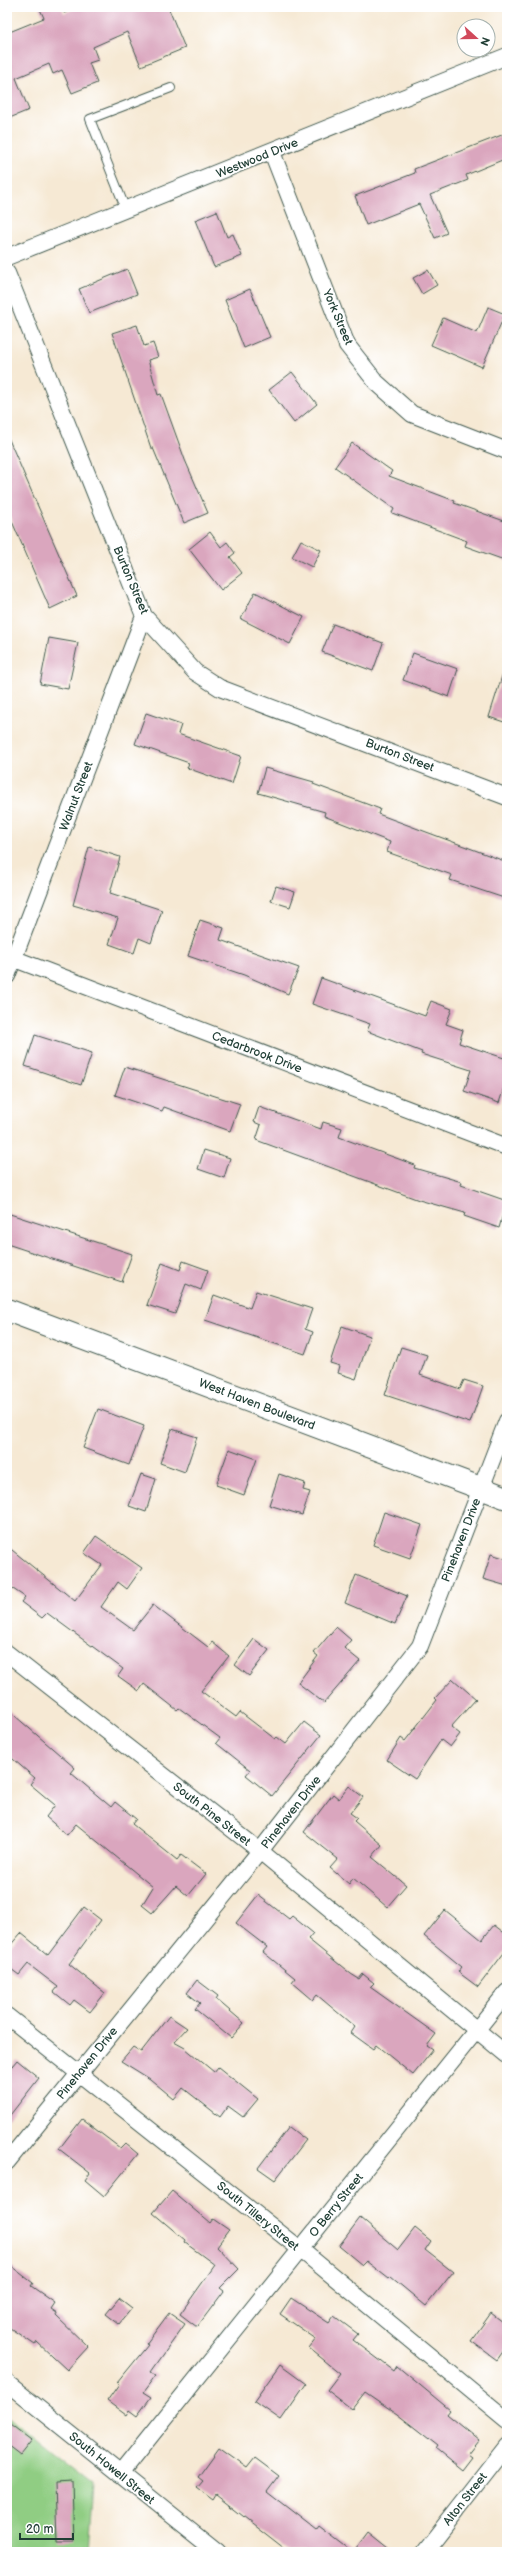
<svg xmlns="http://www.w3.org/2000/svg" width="514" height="2559" font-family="'Balsamiq Sans',sans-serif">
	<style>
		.green { fill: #90cd83; stroke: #58855c }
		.building { fill: #daa6be }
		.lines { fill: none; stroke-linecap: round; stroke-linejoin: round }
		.lane-casing { stroke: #3f574c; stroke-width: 10 }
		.street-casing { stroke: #3f574c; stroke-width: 18 }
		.secondary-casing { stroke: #3f574c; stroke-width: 24 }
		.lane { stroke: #fff; stroke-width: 8 }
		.street { stroke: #fff; stroke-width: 16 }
		.secondary { stroke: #fff; stroke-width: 22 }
		.labels { text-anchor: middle; stroke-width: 3.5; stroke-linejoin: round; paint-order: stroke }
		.street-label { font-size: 12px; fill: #1f3d34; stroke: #fff }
	</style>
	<rect width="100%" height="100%" fill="#fff"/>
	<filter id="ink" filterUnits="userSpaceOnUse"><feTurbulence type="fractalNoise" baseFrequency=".025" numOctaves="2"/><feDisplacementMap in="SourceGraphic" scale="8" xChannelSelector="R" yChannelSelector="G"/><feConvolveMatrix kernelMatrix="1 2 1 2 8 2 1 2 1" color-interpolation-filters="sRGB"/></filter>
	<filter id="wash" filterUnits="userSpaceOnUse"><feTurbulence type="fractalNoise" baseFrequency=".012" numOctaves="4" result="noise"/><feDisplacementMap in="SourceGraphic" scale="16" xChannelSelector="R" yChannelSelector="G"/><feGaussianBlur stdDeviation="0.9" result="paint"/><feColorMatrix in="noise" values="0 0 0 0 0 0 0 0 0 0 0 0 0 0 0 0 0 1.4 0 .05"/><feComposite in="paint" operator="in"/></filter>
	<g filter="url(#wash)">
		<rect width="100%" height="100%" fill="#f6e9d4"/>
		<path class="green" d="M7,2417l86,67 -5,68h-81z"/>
		<g id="blocks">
			<path class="building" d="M39,7h23l2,6 14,-6h90l17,41 -44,18 -14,-34 -34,15 5,13 -9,3 8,20 -25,10 -10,-23 -9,4 -4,-10 -33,14 13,32 -22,9v-86l37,-15z
				M507,133v25l-41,17 2,5 -38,15 17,38 -12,5 -16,-34 -53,21 -11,-29 60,-23 -1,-4z
				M217,211l10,26 6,-3 9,22 -28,11 -19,-47z
				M127,269l10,25 -48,19 -10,-24z
				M428,270l9,15 -15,9 -9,-16z
				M250,289l20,48 -26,11 -19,-48z
				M488,307l17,7 -23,53 -51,-22 12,-27 34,15z
				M137,325l7,21 9,-3 5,14 -10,3 10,35 3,-1 24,66 23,53 -24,10 -31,-75h-2l-39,-115z
				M292,372l25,32 -23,19 -25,-33z
				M7,435l70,161 -27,13 -43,-99z
				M352,443l40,28 -3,5 66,25 -1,2 53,19v39l-42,-15 2,-5 -75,-28 2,-4 -59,-42z
				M210,532l11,15 6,-5 8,11 -5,4 12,16 -21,17 -32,-41z
				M301,540l20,10 -9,17 -20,-10z
				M255,592l49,25 -14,27 -49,-25z
				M333,624l50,19 -10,28 -51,-19z
				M49,638l29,5 -10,46 -28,-5z
				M413,653l45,16 -9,28 -46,-17z
				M504,670l3,1v52l-18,-6z
				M146,713l35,12 -3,9 63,22 -9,28 -45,-16 2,-5 -54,-19z
				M265,768l49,14 -1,2 67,25 -2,5 129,48v37l-57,-19 2,-5 -65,-23 3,-10 -66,-26 1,-4 -67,-19z
				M89,847l31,10 -10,36 52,17 -11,33 -12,-5 -5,15 -25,-9 9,-26 -45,-13z
				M276,886l19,6 -5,15 -19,-6z
				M200,920l24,8 -4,12 79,28 -11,26 -44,-19 -56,-19z
				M321,978l104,38 6,-15 21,8 -6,15 17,6 -4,13 48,16v19l-8,25 -35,-12 7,-21 -50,-16 1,-2 -55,-21 3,-7 -58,-20z
				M35,1035l57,18 -11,32 -56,-19z
				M125,1067l115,37 -10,27 -66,-24 -2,4 -47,-16z
				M259,1107l62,22 2,-7 19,6 -3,9 76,28 -1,3 48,14 -1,3 46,16 -8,27 -35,-12 1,-3 -46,-13 -163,-60 5,-15 -7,-3z
				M204,1150l26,8 -6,20 -26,-9z
				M7,1213l125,41 -10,28 -115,-38z
				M183,1261l25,9 -7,20 -15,-6 -11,30 -28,-9 15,-42 18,7z
				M256,1291l56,18 -7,20 8,3 -8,22 -100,-34 9,-25 36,13z
				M342,1326l28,10 -14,43 -18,-6 2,-7 -10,-3z
				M401,1347l26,8 -7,20 40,14 4,-9 19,6 -13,37 -85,-28z
				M98,1409l46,17 -15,39 -46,-17z
				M172,1429l25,8 -12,35 -25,-9z
				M229,1449l28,10 -13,36 -28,-10z
				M141,1474l15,5 -10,33 -17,-6z
				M279,1474l26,9 -2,7 7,2 -8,23 -33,-10z
				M384,1512l38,13 -12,33 -37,-13z
				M96,1536l46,32 -15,21 -9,-7 -17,25 32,23 20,-25 55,42 4,-5 17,14 -28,35 35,26 4,-5 35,27 2,-2 9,7 18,-22 17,13 -49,61 -26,-21 4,-5 -34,-27 4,-5 -41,-30 -2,2 -33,-26 -5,7 -21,-15 5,-7 -76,-56 -5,5 -21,-16 4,-5 -18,-12v-39l68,55 27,-36 -18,-12z
				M491,1554l16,5v27l-24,-7z
				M356,1575l51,21 -12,28 -50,-21z
				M336,1627l15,13 -7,8 16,13 -36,42 -26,-20 20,-27 -4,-3z
				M254,1639l15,11 -20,26 -14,-11z
				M453,1679l23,20 -25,28 9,7 -10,13 -9,-7 -26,39 -28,-19 14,-22 4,3 32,-41 -2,-2z
				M7,1709l68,59 -4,5 40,34 4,-5 21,17 -4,5 45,36 4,-5 25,19 -18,22 -12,-10 -24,27 -10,-8 11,-18 -77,-63 -9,11 -21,-18 9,-12 -25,-21 5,-6 -28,-24z
				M349,1786l14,11 -13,16 7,5 -3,3 28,24 -10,12 34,28 -19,22 -34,-29 -4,6 -19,-16 8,-9 -34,-27 29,-38 6,5z
				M258,1895l31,24 3,-3 21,17 -5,6 43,35 8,5 4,-5 11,9 -4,4 66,47 -9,12 6,4 -20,25 -37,-30 -3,4 -22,-16 4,-6 -38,-32 -4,5 -21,-18 3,-4 -32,-26 4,-5 -31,-24z
				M84,1907l17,13 -32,44 36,29 -15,19 -16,-12 -4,5 -16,-13 4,-5 -30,-23 -9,11 -12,-9v-17l14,-16 27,22z
				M445,1910l37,30 12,-15 13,10v14l-29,38 -20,-15 4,-5 -38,-31z
				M197,1980l21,16 -2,3 28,24 -13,15 -36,-29 5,-6 -13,-10z
				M169,2016l18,12 -13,14 11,6 29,24 4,-5 40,32 -15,18 -15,-11 -8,11 -37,-29 -9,11 -24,-20 -29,-18 12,-14 8,5z
				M17,2060l22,18 -32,41v-47z
				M82,2119l38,29 5,-5 13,11 -34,42 -19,-16 5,-7 -31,-24z
				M289,2127l17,13 -31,40 -17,-12z
				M172,2191l38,32 3,-4 16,11 -12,16 22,23 -19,19 4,3 -27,36 -17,-13 35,-49 -31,-23 1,-2 -32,-27z
				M360,2218l38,32 17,-22 16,13 -6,9 28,22 -27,34 -35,-29 -2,2 -23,-18 -4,4 -23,-19z
				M7,2263l26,20 -2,3 24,17 -4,6 6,4 -1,3 32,31 -21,23 -30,-28 -2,3 -28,-19z
				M119,2298l13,10 -13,16 -13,-10z
				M291,2298l38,25 5,-7 24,18 -5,6 41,31 3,-5 53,44 -3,4 32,26 -11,14 4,3 -10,13 -26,-21 2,-3 -41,-32 -32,-22 -13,17 -25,-19 13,-17 -31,-25 7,-9 -36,-25z
				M169,2313l16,11 -34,48 5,3 -13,17 8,5 -14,19 -8,-6 -3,5 -19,-14 12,-17 -2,-1 31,-38 -2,-1z
				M491,2313l16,12v21l-10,14 -26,-19z
				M280,2365l26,19 -25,36 -27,-19z
				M7,2421l25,19 -12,15 -13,-10z
				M219,2448l28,20 8,-10 24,18 -12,16 49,38 3,-4 34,26 15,-20 25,20h-104l-73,-57 -3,5 -16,-12 6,-7 -5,-4z
				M72,2482l2,59h-17l-2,-58z"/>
		</g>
	</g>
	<g filter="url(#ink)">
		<use href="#blocks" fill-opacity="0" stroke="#3f574c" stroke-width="1"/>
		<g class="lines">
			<defs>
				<path id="lane" d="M126,210l-36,-91 81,-31"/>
				<path id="street" d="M272,152l75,193 29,37 36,32 95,37
					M7,257l500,-201
					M7,273l137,343 51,56 25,16 287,109
					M7,956l500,191
					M7,976l137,-360
					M7,1653l253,198 247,204
					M7,2016l293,233 207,171
					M7,2162l253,-311 160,-205 87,-225
					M7,2383l211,169
					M120,2474l387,-482
					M424,2552l83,-106"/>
				<path id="secondary" d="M7,1310l500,188"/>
			</defs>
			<use href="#lane" class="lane-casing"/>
			<use href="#street" class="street-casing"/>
			<use href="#secondary" class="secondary-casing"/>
			<use href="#lane" class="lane"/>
			<use href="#street" class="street"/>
			<use href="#secondary" class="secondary"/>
		</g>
	</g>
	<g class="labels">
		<g class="street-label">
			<text transform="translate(257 158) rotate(-22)" y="4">Westwood Drive</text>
			<text transform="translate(338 317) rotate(67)" y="4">York Street</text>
			<text transform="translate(131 580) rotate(67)" y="4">Burton Street</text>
			<text transform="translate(400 755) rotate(21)" y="4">Burton Street</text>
			<text transform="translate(76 796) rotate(-69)" y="4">Walnut Street</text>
			<text transform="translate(257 1052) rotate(21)" y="4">Cedarbrook Drive</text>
			<text transform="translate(257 1404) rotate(21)" y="4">West Haven Boulevard</text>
			<text transform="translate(461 1540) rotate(-69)" y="4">Pinehaven Drive</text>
			<text transform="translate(291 1812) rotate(-52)" y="4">Pinehaven Drive</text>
			<text transform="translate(212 1814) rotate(38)" y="4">South Pine Street</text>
			<text transform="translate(87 2063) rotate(-51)" y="4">Pinehaven Drive</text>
			<text transform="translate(336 2205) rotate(-51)" y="4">O Berry Street</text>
			<text transform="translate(258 2216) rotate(39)" y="4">South Tillery Street</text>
			<text transform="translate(112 2468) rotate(39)" y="4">South Howell Street</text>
			<text transform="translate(465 2499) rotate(-52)" y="4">Alton Street</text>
		</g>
	</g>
	<rect width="514" height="2559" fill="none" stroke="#fff" stroke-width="24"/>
	<g transform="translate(476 38) rotate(111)"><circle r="19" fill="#ffffff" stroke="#a5b1ae"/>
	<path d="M0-3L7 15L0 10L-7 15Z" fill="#d1495b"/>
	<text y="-6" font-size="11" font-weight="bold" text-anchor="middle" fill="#1f3d34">N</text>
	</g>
	<path d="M20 2533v6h53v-6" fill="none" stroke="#1f3d34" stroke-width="2"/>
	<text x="26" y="2533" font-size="12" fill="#1f3d34" stroke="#ffffff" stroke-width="3" paint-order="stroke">20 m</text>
</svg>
